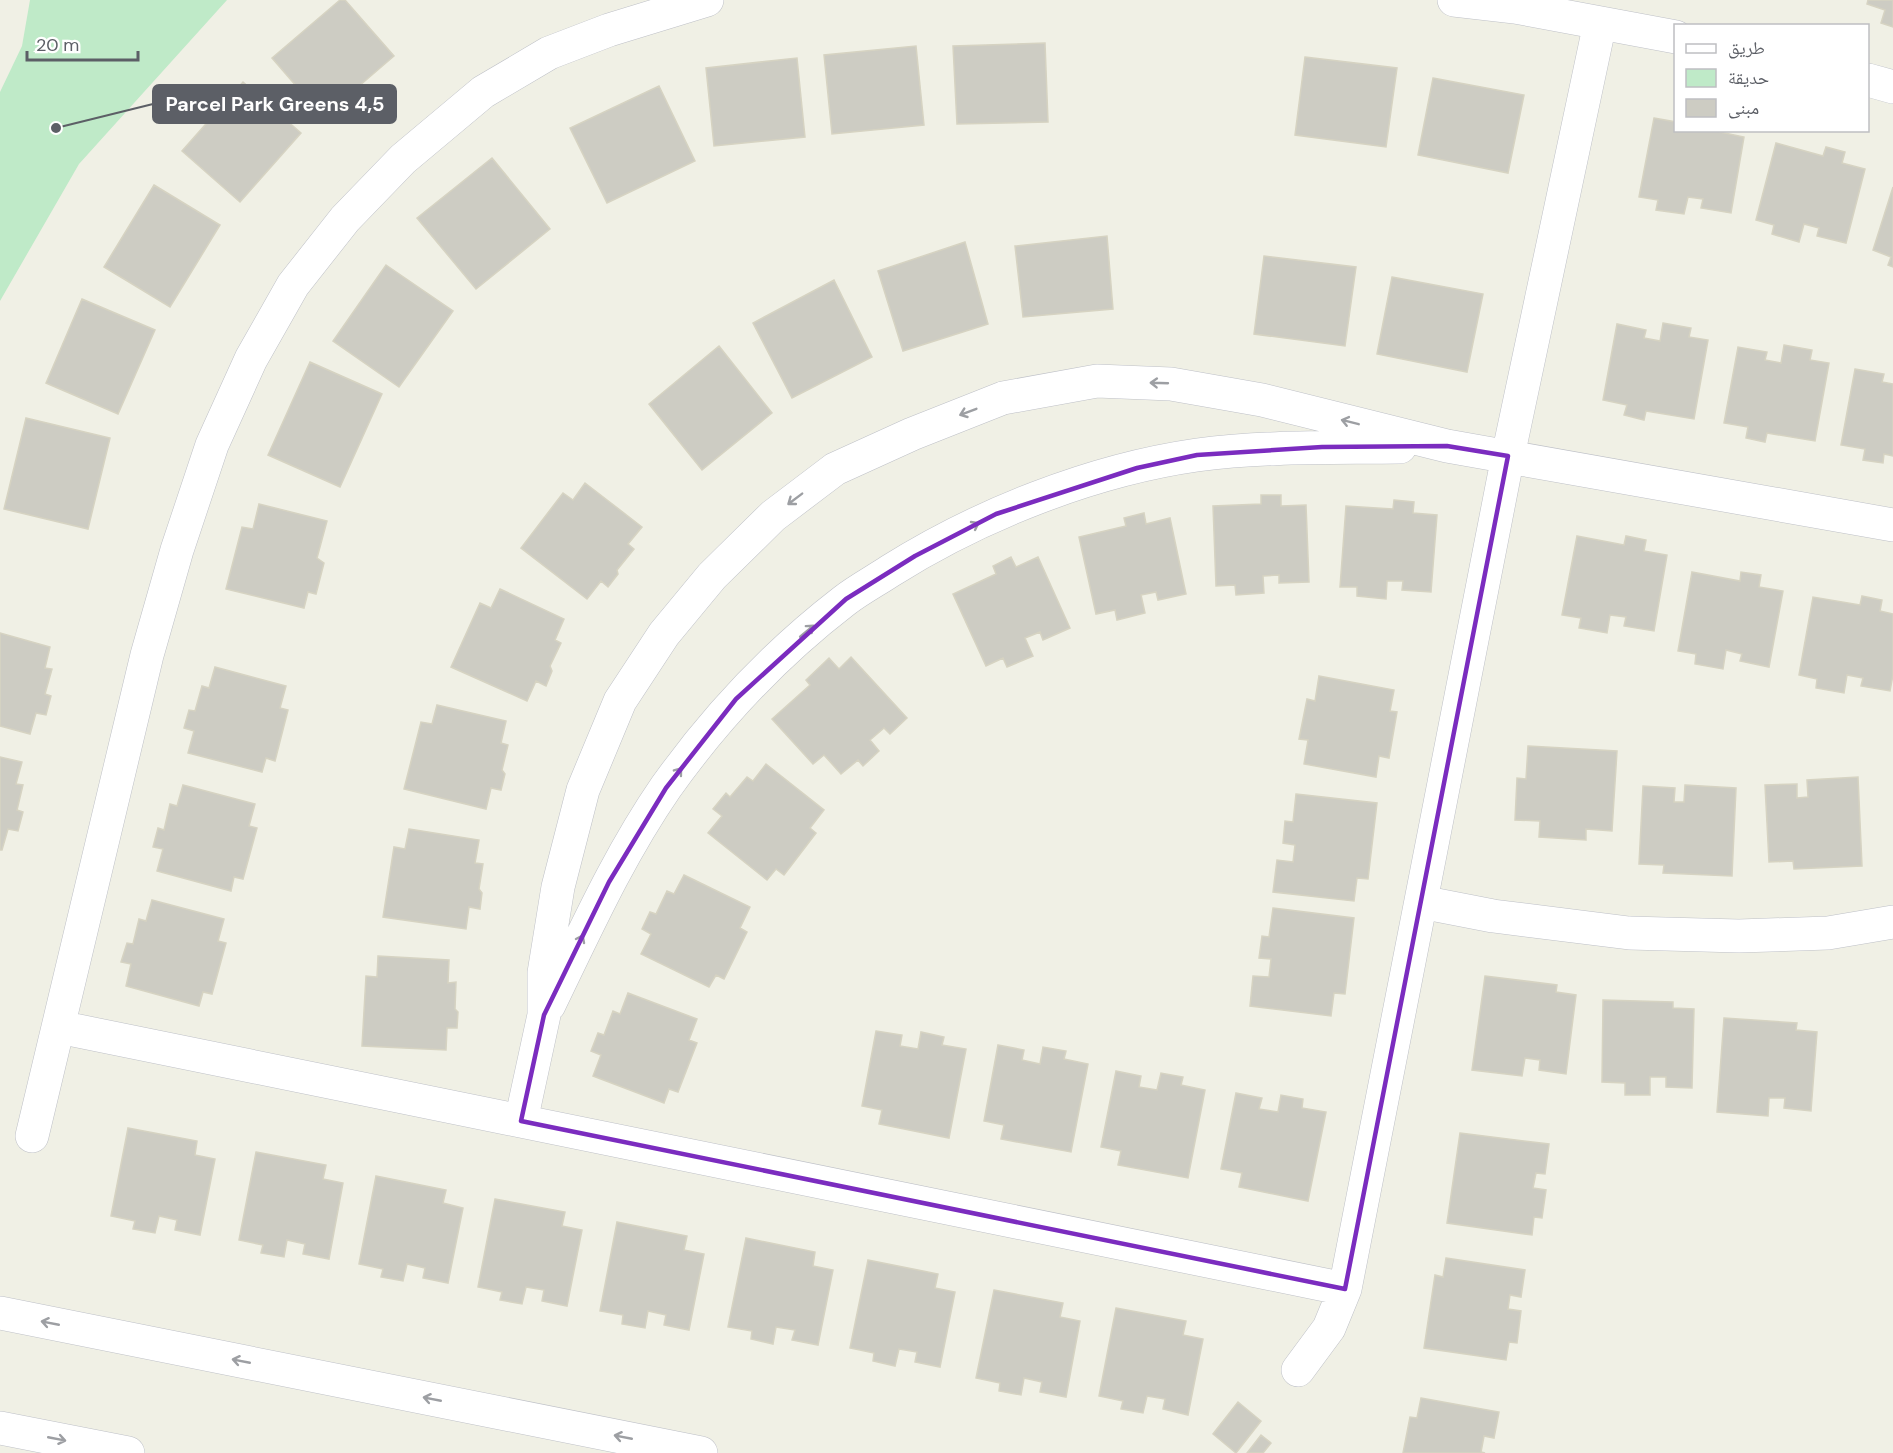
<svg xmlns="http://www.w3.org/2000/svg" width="1893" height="1453" font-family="'DM Sans','Noto Naskh Arabic',sans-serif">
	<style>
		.green { fill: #bfeac8 }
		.building { fill: #cdccc3; stroke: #d6d3c2; stroke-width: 1.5 }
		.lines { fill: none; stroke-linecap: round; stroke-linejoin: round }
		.minor-casing { stroke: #bec0c7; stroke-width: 34 }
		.tertiary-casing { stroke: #bec0c7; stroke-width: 34 }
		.minor { stroke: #fff; stroke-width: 33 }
		.tertiary { stroke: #fff; stroke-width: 33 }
		.oneway { stroke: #9d9fa3 }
		.marked { fill: none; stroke: #7b2cbf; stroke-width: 4.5; stroke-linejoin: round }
		.leader { fill: none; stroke: #5c5f66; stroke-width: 2 }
		.callout-dot { fill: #5c5f66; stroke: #fff; stroke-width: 2 }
		.callout { fill: #5c5f66; stroke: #5c5f66; stroke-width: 2 }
		.callout-label { font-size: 20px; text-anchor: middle; font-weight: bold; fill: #fff }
	</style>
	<rect width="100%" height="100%" fill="#f0f0e5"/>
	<path class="green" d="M30,0h197l-148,164 -79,137v-209l22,-46z"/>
	<path class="building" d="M340,0h5l49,56 -71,61 -51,-59z
		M1868,0h25v27l-12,-4 4,-13 -18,-6z
		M1045,43l3,79 -91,2 -4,-78z
		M916,46l8,79 -92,9 -8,-79z
		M1305,57l92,11 -11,79 -91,-12z
		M797,58l8,79 -91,9 -8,-78z
		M1433,78l91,17 -16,78 -90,-18z
		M243,82l58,51 -61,69 -58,-51z
		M659,86l36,75 -88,42 -37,-75z
		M1654,118l22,4v8h45l-1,2 24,5 -13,76 -30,-5 2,-9 -15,-2 -4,17 -28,-4 2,-10 -19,-3z
		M1776,143l47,13 3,-9 19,5 -3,11 23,6 -19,74 -29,-7 2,-8 -15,-4 -5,18 -27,-8 2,-9 -18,-5z
		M492,158l58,71 -74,60 -59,-71z
		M154,185l66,40 -50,82 -66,-40z
		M1893,187v80l-5,-2 3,-8 -18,-7z
		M1107,236l6,73 -90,8 -8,-71z
		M965,242l23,82 -85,27 -25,-80z
		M1264,256l92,11 -11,79 -91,-12z
		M386,265l67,46 -54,76 -66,-46z
		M1392,277l91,17 -16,78 -90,-18z
		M834,280l38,77 -80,41 -39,-75z
		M82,299l73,31 -37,84 -72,-31z
		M1663,323l28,5 -2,9 19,3 -14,79 -48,-8 -2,9 -20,-5 3,-10 -24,-5 14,-76 29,6 -2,8 16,3z
		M1784,345l28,5 -2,10 19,3 -14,78 -48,-8 -2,9 -19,-4 2,-11 -24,-4 14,-76 29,5 -2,8 16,3z
		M719,346l53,67 -70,57 -53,-66z
		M310,362l72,32 -42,93 -72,-32z
		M1855,369l29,5 -2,8 11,2v72l-9,-2 -1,9 -20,-3 2,-11 -24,-4z
		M26,418l84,20 -22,91 -84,-20z
		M585,483l57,44 -14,17 6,5 -17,21 1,4 -10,13 -7,-6 -14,18 -66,-51 42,-55 10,7z
		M1261,495h20v11l25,-1 3,77 -30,1v-8l-16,1 1,17 -28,2 -1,-10 -19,1 -3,-80 48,-2z
		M1394,500l20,2 -1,11 24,2 -6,77 -29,-2 1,-9h-16l-1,18 -29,-3v-9h-17l6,-81 47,3z
		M259,504l68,17 -10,37 7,5 -8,31 -8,-2 -4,16 -78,-19 16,-62 11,2z
		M1144,513l2,11 24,-6 16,76 -28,6 -2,-8 -15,3 4,18 -28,7 -2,-10 -19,4 -17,-77 47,-11 -2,-8z
		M1577,536l47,9 2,-9 20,4 -2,11 23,4 -13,76 -30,-5 2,-9 -16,-2 -3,18 -28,-5 2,-10 -19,-3z
		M1011,557l5,10 22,-10 32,71 -27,12 -3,-8 -15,6 8,18 -26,11 -4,-9 -17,8 -33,-72 43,-20 -3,-8z
		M1692,572l48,9 1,-9 20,3 -2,12 24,4 -14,76 -29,-6 2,-7 -16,-4 -3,19 -28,-5 1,-10 -18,-3z
		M500,589l64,30 -9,21 6,3 -11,23 2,5 -6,15 -10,-5 -9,20 -76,-34 29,-64 11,5z
		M1862,596l20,4 -2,11 13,3v61l-3,16 -29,-5 2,-8 -16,-3 -3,18 -28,-5 1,-9 -18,-4 14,-78 47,8z
		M0,633l50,14 -5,21 7,1 -7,25 6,2 -5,19 -10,-2 -6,21 -30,-8z
		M851,657l56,61 -17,16 -6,-6 -14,12 9,11 -16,15 -5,-6 -17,14 -17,-19 -11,9 -41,-45 38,-34 -4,-5 23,-22 10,11z
		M215,667l71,19 -6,22 8,2 -13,51 -9,-3 -4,14 -74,-19 6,-22 -10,-3 5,-18 6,1 7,-25 7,2z
		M1319,676l75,14 -4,21 7,1 -8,46 -10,-2 -3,21 -72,-13 4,-24 -9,-1 8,-40 8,2z
		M437,705l69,16 -5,22 7,2 -6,25 3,4 -4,16 -10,-2 -5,21 -82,-20 17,-67 11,2z
		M1528,746l89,5 -5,80 -26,-2v11l-47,-3 1,-16 -25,-1 2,-42 9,1z
		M0,757l22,5 -6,22 7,1 -6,25 6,2 -5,19 -10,-2 -6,21h-2z
		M766,764l58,46 -14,18 6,5 -32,42 -8,-6 -9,11 -59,-47 14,-17 -9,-7 13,-16 4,4 17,-20 6,4z
		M1858,777l4,89 -68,3 -1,-8 -24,1 -4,-77 32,-1v14l11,-1 -1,-17z
		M183,785l72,19 -6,22 8,2 -14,51 -9,-2 -3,14 -74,-20 6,-22 -10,-2 5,-19 6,2 6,-26 7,2z
		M1685,785l51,3 -4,88 -69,-3 1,-8 -25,-1 4,-78 32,2 -1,14h10z
		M1296,794l81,9 -9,76 -11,-1 -3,23 -81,-9 4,-32 16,2 2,-17 -12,-2 2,-22 8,1z
		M409,829l70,11 -4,23 8,1 -4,25 3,4 -2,16 -11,-2 -3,22 -83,-12 11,-70 11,2z
		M684,875l66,32 -10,21 7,4 -23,47 -8,-4 -7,12 -68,-33 10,-20 -9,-5 8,-17 6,2 11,-23 7,3z
		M152,900l72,19 -6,22 8,2 -14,51 -9,-2 -4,14 -73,-20 5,-22 -10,-2 6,-19 6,1 6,-25 7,2z
		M1273,908l81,10 -9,76 -11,-1 -3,23 -81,-10 3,-30 16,1 2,-18 -12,-1 3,-22 7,1z
		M378,956l71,4 -1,23 8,-1 -1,27 3,3 -1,16h-10l-1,22 -84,-4 4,-70 11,1z
		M1485,976l72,9 -1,7 20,3 -10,79 -27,-4 1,-10 -15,-2 -3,18 -50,-6z
		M628,993l69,26 -8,21 8,3 -19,49 -9,-3 -5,14 -71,-27 8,-21 -10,-4 7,-18 6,2 9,-24 7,3z
		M1603,1000l70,2v6l21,1 -2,79 -26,-1v-10h-16v18h-25v-12l-23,-1z
		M1724,1018l73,5 -1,7 21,2 -6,79 -27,-3 1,-10h-16l-1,18 -51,-4z
		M876,1031l26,4 -2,11 18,3 3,-17 23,5 -2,8 24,4 -17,89 -70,-14 3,-14 -20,-4z
		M998,1045l26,5 -2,10 18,4 3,-17 23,4 -2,8 24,5 -17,88 -70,-13 3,-14 -20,-4z
		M1116,1071l25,5 -2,11 18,3 4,-17 22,4 -2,8 24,5 -17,88 -70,-13 3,-14 -20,-4z
		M1236,1093l26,5 -3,11 19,3 3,-17 22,4 -1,9 24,4 -18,89 -69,-14 3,-14 -21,-4z
		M128,1128l69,13 -2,14 20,4 -15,76 -25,-5 2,-10 -18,-4 -4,17 -22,-4 2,-8 -24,-5z
		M1460,1133l89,11 -4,30 -9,-1 -3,15 13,2 -4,28 -8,-1 -2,18 -85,-12z
		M256,1152l70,13 -3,14 20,4 -14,76 -26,-5 2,-10 -18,-4 -3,17 -23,-4 2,-8 -24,-5z
		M376,1176l70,14 -3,13 20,5 -15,75 -25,-5 2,-10 -18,-4 -4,17 -22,-4 2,-8 -24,-5z
		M495,1199l70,13 -3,14 20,4 -15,76 -25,-5 2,-11 -18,-3 -4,17 -22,-4 2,-8 -24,-5z
		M617,1222l70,14 -3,14 20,4 -15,76 -25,-5 2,-10 -18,-4 -3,17 -23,-4 1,-9 -23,-4z
		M746,1238l69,14 -2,14 20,4 -15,75 -26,-5 3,-10 -19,-3 -3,17 -22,-5 1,-8 -24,-4z
		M1446,1258l79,12 -4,27 -11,-2 -2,14 13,2 -4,32 -8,-1 -3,18 -82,-12 11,-73 8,2z
		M868,1260l70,14 -3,14 20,4 -15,75 -25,-5 2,-10 -18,-3 -4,17 -22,-5 1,-8 -24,-5z
		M994,1290l69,13 -3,14 20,4 -14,76 -26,-5 2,-10 -18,-4 -3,17 -22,-4 1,-8 -24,-5z
		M1116,1308l70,13 -3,14 20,4 -15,76 -25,-6 2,-10 -18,-3 -4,17 -22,-4 2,-8 -24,-5z
		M1421,1398l78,14 -5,26 -10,-2 -3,16 4,1h-82l7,-36 7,1z
		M1238,1402l23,19 -25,32 -23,-19z
		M1261,1435l10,8 -8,10h-16z"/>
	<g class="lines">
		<defs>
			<path id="minor" d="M1454,0l61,7 161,30
				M1868,80l25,7
				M1421,902l72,14 136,17 110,3 89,-3 65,-11
				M549,1005c36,-74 70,-150 117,-218 50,-70 109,-133 178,-186 14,-11 31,-20 46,-30 89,-56 202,-101 307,-116 67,-9 135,-7 203,-8
				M59,1027l1286,262
				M521,1121l23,-106v-42l14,-86 25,-97 37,-89 44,-67 48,-58 61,-60 62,-47 77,-35 91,-36 94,-17 74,3 91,16 185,46 446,79
				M32,1136l115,-481 30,-105 35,-105 39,-86 42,-74 52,-66 58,-60 80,-67 66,-39 60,-23 98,-30
				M1298,1370l31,-42 16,-39 163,-833 92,-433"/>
			<path id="tertiary" d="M0,1313l701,140
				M0,1428l128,25"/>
		</defs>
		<use href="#minor" class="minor-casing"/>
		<use href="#tertiary" class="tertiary-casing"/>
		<use href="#minor" class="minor"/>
		<use href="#tertiary" class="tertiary"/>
	</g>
	<defs><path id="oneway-shaft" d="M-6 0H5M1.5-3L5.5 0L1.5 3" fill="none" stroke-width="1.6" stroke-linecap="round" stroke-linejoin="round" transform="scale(1.5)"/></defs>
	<g class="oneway">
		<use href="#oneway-shaft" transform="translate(1159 383) rotate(-178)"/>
		<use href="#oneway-shaft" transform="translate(968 412) rotate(159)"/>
		<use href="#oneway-shaft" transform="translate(1350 422) rotate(-166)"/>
		<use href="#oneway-shaft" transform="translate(795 499) rotate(143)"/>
		<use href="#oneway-shaft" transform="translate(971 527) rotate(-27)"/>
		<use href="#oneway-shaft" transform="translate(807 631) rotate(-40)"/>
		<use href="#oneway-shaft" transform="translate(676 775) rotate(-52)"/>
		<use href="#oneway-shaft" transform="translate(579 943) rotate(-64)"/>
		<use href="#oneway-shaft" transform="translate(50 1323) rotate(-169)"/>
		<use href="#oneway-shaft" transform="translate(241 1361) rotate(-169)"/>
		<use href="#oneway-shaft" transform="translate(432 1399) rotate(-169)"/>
		<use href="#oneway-shaft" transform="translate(623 1437) rotate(-169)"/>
		<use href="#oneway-shaft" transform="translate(57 1439) rotate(11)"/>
	</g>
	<path class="marked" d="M1447,446l61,10 -163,833 -824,-168 23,-106 65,-133 57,-94 70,-89 110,-100 69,-43 81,-42 141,-46 60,-13 125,-8z"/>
	<path class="leader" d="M56 128L153 104"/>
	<circle class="callout-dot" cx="56" cy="128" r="6"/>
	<rect class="callout" x="153" y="85" width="243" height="38" rx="6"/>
	<g class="callout-label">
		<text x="275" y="111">Parcel Park Greens 4,5</text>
	</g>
	<rect x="1674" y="24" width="195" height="108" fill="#ffffff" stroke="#bebfc2" stroke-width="1.5"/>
	<rect x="1686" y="44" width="30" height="9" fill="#ffffff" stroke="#bebfc2" stroke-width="1.5"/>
	<text x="1728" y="54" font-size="18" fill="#5c5f66">طريق</text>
	<rect x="1686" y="69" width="30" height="18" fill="#bfeac8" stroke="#bebfc2" stroke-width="1.5"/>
	<text x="1728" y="84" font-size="18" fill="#5c5f66">حديقة</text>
	<rect x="1686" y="99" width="30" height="18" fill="#cdccc3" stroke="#bebfc2" stroke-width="1.5"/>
	<text x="1728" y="114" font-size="18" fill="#5c5f66">مبنى</text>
	<path d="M27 51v9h111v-9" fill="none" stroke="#5c5f66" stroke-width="3"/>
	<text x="36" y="51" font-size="18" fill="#5c5f66" stroke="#ffffff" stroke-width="4.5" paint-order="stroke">20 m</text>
</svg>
